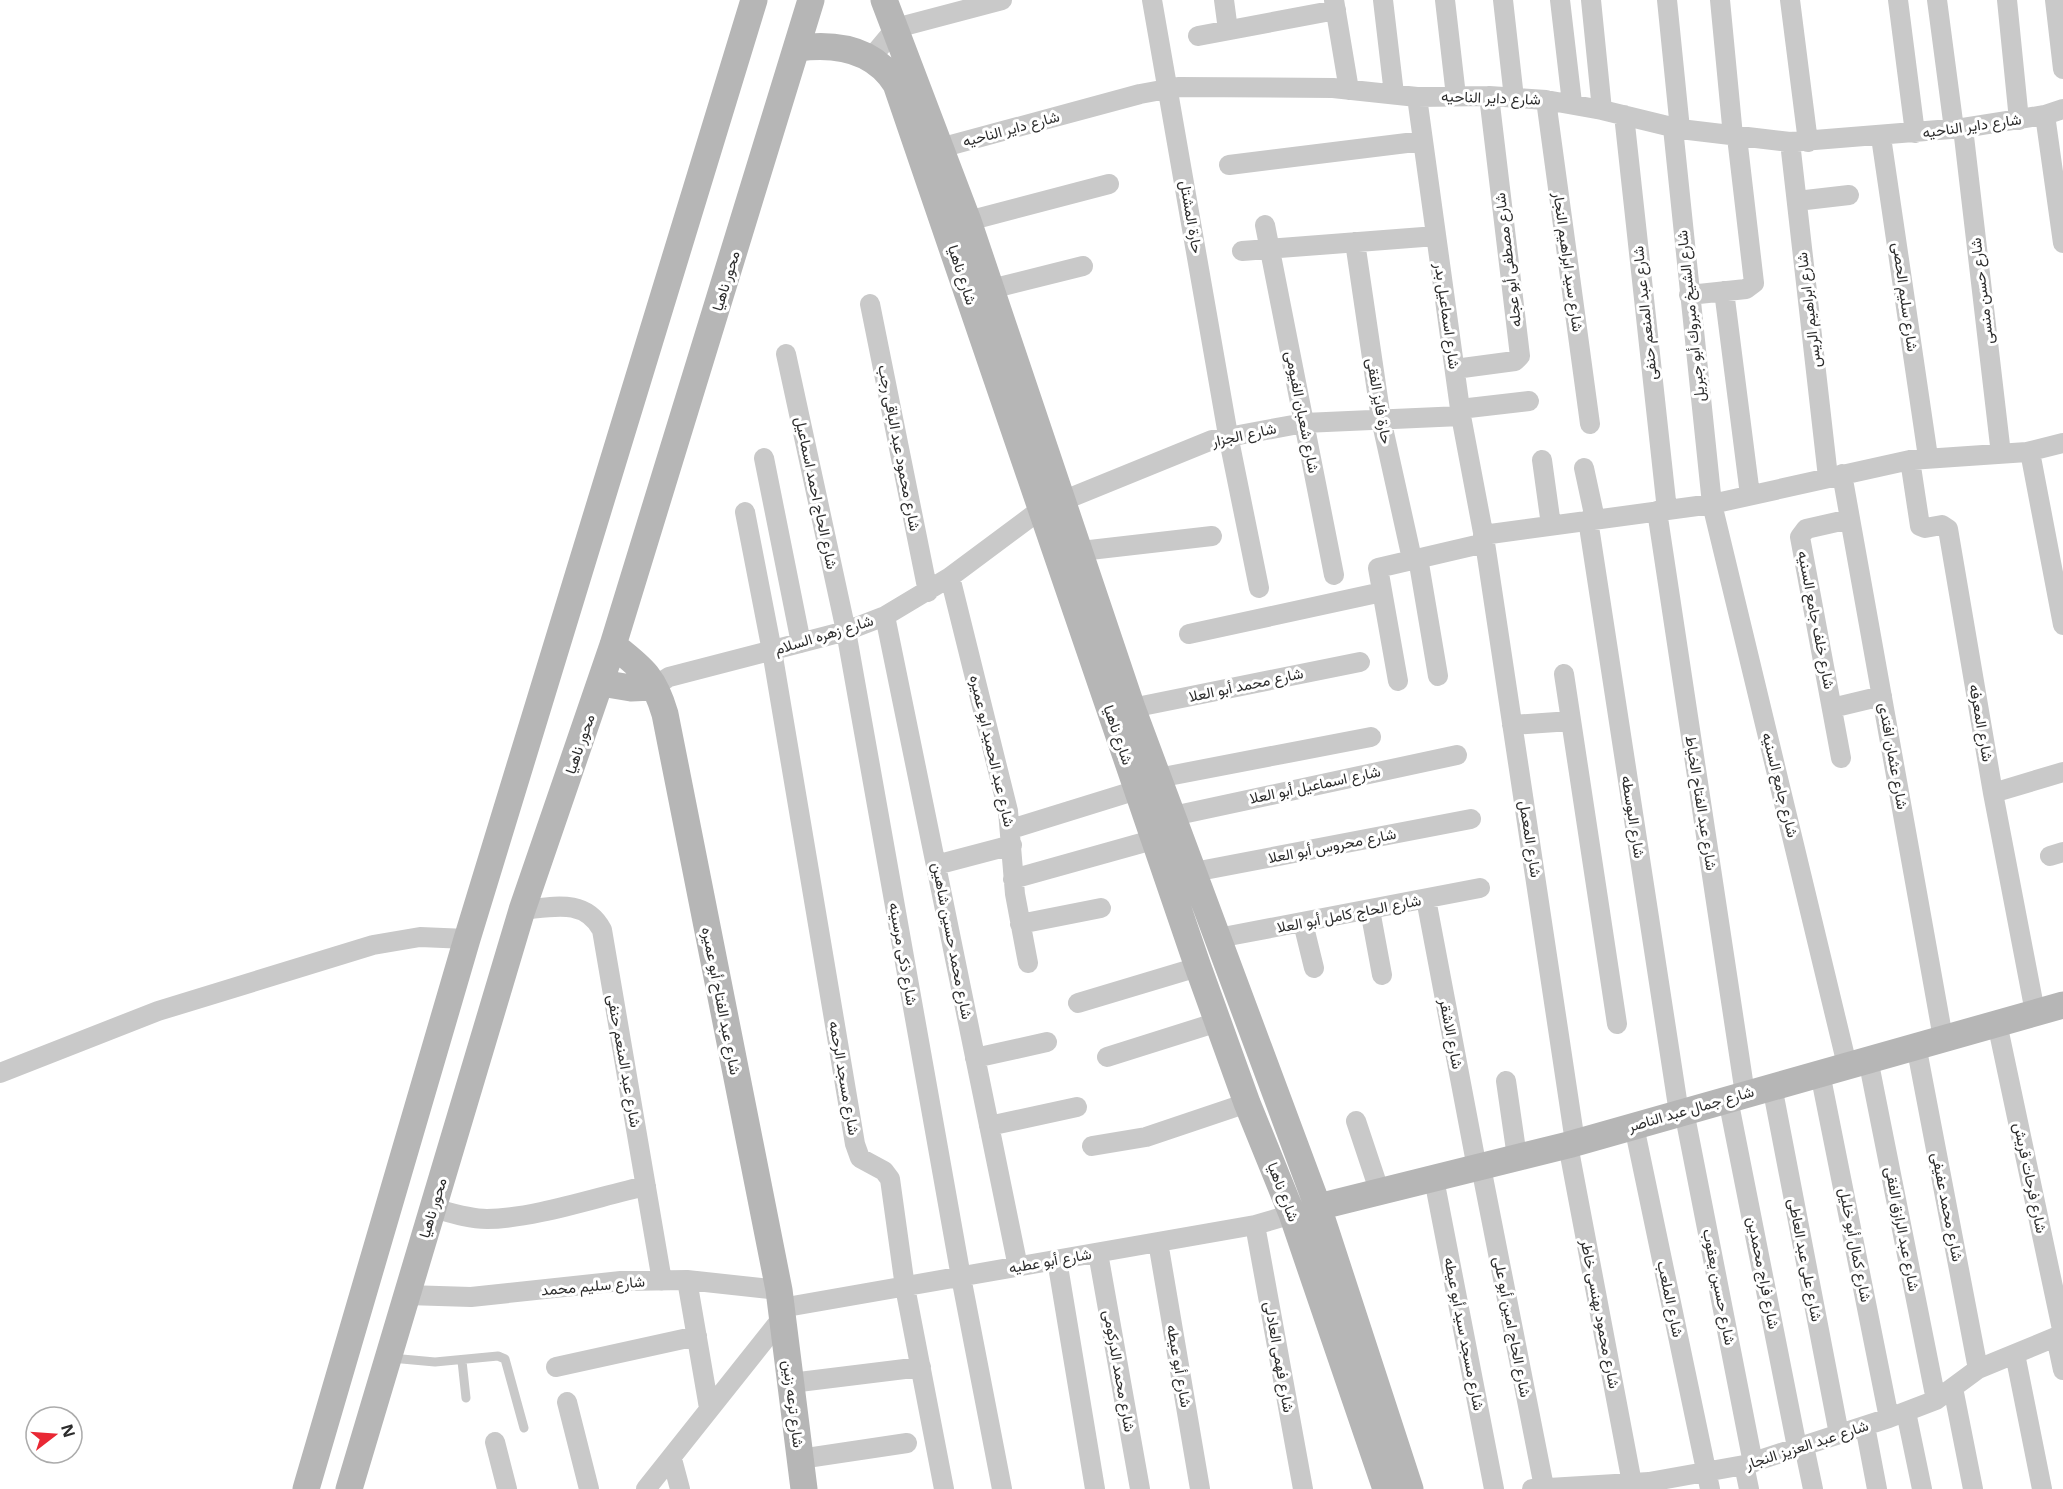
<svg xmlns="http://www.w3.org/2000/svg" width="2063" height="1489" font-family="'Open Sans',Vazirmatn,sans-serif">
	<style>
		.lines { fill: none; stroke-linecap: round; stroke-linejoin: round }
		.lane { stroke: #c9c9c9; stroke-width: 9 }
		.street { stroke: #c9c9c9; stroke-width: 20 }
		.secondary { stroke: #b6b6b6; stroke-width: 27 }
		.labels { text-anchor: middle; stroke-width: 6; stroke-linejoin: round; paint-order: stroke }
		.street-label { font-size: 15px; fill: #2c2c2c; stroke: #fff }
	</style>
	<rect width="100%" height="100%" fill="#fff"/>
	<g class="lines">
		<path class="lane" d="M391,1358l44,4 63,-6 7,3 19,69
			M462,1361l4,37"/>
		<path class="street" d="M1152,0l76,435 31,153
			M1224,0l4,30
			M1334,0l15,90
			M1383,0l11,94
			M1445,0l11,96
			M1503,0l11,98
			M1560,0l12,103
			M1591,0l11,110
			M1667,0l13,129
			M1720,0l13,136
			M1790,0l18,142
			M1898,0l17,133
			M1937,0l17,129
			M2007,0l12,120
			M2055,0l8,69
			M1198,36l138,-26
			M871,58l25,-30 106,-28
			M1417,97l44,319 24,127 90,599
			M1546,100l44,324
			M1624,115l43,395
			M2045,115l18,128
			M1673,128l39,376 135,561
			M1963,128l38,326
			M1881,137l47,320
			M1790,142l38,335
			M929,151l211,-57 38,-7 155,1 84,9 72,-1 57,4 56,10 78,19 110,13 173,-14 82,-13 18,-6
			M1229,165l194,-24
			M1797,201l52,-6
			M968,221l141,-37
			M1265,225l69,350
			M1355,242l26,177 31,140
			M1242,251l194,-15
			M991,289l92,-23
			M1724,291l26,204
			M1689,295l57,-6 8,-6 -17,-146
			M870,304l58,288
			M786,354l60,277 115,646 41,212
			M1455,369l60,-8 5,-5 -31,-260
			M1460,409l69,-8
			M2030,452l33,173
			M764,458l37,185
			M1542,460l9,65
			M1910,460l10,66 5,2 17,-3 6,4 45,264 42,219
			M1584,468l11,51
			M1842,474l101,564
			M1657,511l88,583
			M745,512l27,139 83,493 5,14 24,13 6,8 15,108 39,202
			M1588,520l91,593
			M1483,535l229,-31 198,-44 117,-8 36,-9
			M1081,551l131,-15
			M1418,558l20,118
			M950,577l58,234 7,83 13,69
			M885,616l133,651
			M1189,634l193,-42
			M1564,674l53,350
			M1398,681l-20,-113 107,-25
			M653,687l16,-10 177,-46 39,-15 65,-39 90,-67 172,-70 92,-17 157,-7
			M1132,708l228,-46
			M1832,708l50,-12
			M1512,725l59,-4
			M1841,758l-41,-221 6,-8 44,-10
			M1158,778l213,-41
			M1993,793l70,-21
			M1173,816l284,-61
			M1011,829l126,-39
			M2050,856l13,-4
			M936,865l76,-20
			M1194,872l277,-53
			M1013,879l143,-40
			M1426,899l51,269
			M522,910c31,-3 63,-12 80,20l60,351
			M1370,910l12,65
			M1303,923l11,45
			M1020,924l81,-16
			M1218,938l262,-50
			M1078,1003l120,-36
			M1997,1023l66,311
			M1916,1045l62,324
			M1107,1057l111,-35
			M975,1058l72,-16
			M1868,1059l68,341
			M0,1073l158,-62 215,-66 47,-8 47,2
			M1820,1073l69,345
			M1506,1081l11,76
			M1772,1086l67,348
			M1728,1099l69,348
			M1684,1111l69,352
			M1356,1121l24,72
			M989,1126l88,-19
			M1634,1126l76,363
			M1568,1145l64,338
			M1092,1146l54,-9 101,-34
			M1481,1167l63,320
			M1434,1179l60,310
			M433,1208c18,5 36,11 54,11 46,0 113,-23 159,-33
			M1255,1225l48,264
			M1158,1242l42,247
			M1098,1253l42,236
			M1057,1260l38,229
			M687,1280l22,128
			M407,1295l64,2 150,-16 66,-1 92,10
			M781,1308l474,-83 48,-14
			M2056,1337l7,33
			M2015,1354l27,135
			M556,1367l141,-31
			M791,1383l130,-16
			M1953,1388l20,101
			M567,1402l22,87
			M1906,1412l16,77
			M1865,1426l12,63
			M495,1442l12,47
			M1804,1446l9,43
			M672,1459l8,30
			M800,1459l107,-16
			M1744,1465l5,24
			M646,1489l136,-171
			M1532,1489l117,-7 95,-17 145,-47 47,-18 42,-31 85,-35"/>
		<path class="secondary" d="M884,0l84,221 164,487 186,499 92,282
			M798,48c38,-5 76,1 98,36l302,883 49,136 45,111 94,275
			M613,645c29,23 41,31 52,69l114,576 25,199
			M601,683l30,5 22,-1
			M1318,1207l250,-62 495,-140
			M306,1489l161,-550 287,-939
			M349,1489l173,-579 91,-265 198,-645"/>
	</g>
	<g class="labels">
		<g class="street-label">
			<text transform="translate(1491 98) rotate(2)" y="5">شارع داير الناحيه</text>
			<text transform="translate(1972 126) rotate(-8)" y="5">شارع داير الناحيه</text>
			<text transform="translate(1011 129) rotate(-15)" y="5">شارع داير الناحيه</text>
			<text transform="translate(1191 217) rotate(80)" y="5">حارة المشتل</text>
			<text transform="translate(1508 260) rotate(-97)" y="5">شارع مصطفى أبو عجله</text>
			<text transform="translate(1568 262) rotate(82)" y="5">شارع سيد ابراهيم النجار</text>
			<text transform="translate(962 275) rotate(72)" y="5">شارع ناهيا</text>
			<text transform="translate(726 281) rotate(-73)" y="5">محور ناهيا</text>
			<text transform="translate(1982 291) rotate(-97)" y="5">شارع حسن منسى</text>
			<text transform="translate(1905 297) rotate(82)" y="5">شارع سليم الحصى</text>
			<text transform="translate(1809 310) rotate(-97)" y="5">شارع ابراهيم الريس</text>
			<text transform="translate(1645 313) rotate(-96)" y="5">شارع عبد المنعم حنفى</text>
			<text transform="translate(1447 316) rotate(82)" y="5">شارع اسماعيل بدر</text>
			<text transform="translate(1691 316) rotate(-96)" y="5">شارع الشيخ مبروك أبو جبريل</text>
			<text transform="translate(1379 401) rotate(80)" y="5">حارة فايز الفقى</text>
			<text transform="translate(1302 412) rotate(79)" y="5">شارع شعبان الفيومى</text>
			<text transform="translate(1244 435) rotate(-12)" y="5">شارع الجزار</text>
			<text transform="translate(899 448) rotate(79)" y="5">شارع محمود عبد الباقى رجب</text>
			<text transform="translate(816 493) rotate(78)" y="5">شارع الحاج احمد اسماعيل</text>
			<text transform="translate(1816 620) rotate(79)" y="5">شارع خلف جامع السنيه</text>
			<text transform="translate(824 635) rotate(-17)" y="5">شارع زهره السلام</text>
			<text transform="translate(1246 685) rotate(-12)" y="5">شارع محمد أبو العلا</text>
			<text transform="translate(1981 723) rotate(80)" y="5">شارع المعرفه</text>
			<text transform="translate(1118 735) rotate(71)" y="5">شارع ناهيا</text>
			<text transform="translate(580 744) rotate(-71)" y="5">محور ناهيا</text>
			<text transform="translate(992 751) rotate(77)" y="5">شارع عبد الحميد ابو عميره</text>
			<text transform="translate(1893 756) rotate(80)" y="5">شارع عثمان افتدى</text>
			<text transform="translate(1315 785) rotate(-12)" y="5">شارع اسماعيل أبو العلا</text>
			<text transform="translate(1780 785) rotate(76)" y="5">شارع جامع السنيه</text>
			<text transform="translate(1701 803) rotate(81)" y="5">شارع عبد الفتاح الخياط</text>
			<text transform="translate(1633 817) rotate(81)" y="5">شارع البوسطه</text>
			<text transform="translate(1530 839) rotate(81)" y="5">شارع المعمل</text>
			<text transform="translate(1332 846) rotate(-11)" y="5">شارع محروس أبو العلا</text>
			<text transform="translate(1349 914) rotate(-11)" y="5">شارع الحاج كامل أبو العلا</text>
			<text transform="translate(952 941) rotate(79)" y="5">شارع محمد حسين شاهين</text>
			<text transform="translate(903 954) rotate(80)" y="5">شارع ذكى مرسينه</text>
			<text transform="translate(721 1001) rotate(79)" y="5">شارع عبد الفتاح أبو عميره</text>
			<text transform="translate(1451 1034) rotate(79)" y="5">شارع الاشقر</text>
			<text transform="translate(624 1061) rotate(80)" y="5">شارع عبد المنعم حنفى</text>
			<text transform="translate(844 1078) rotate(80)" y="5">شارع مسجد الرحمه</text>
			<text transform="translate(1691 1109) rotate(-16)" y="5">شارع جمال عبد الناصر</text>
			<text transform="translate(2030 1178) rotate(78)" y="5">شارع فرحات قريش</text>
			<text transform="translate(1283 1192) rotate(69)" y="5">شارع ناهيا</text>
			<text transform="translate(1947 1207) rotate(79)" y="5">شارع محمد عفيفى</text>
			<text transform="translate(433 1208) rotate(-73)" y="5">محور ناهيا</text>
			<text transform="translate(1902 1229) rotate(79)" y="5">شارع عبد الرازق الفقى</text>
			<text transform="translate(1855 1245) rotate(79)" y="5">شارع كمال أبو خليل</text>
			<text transform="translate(1805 1260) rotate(79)" y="5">شارع على عبد العاطى</text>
			<text transform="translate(1050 1261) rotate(-10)" y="5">شارع أبو عطيه</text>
			<text transform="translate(1763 1273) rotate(79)" y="5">شارع فراج محمدين</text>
			<text transform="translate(593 1286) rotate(-5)" y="5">شارع سليم محمد</text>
			<text transform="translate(1719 1287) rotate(79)" y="5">شارع حسين يعقوب</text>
			<text transform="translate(1670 1299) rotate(78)" y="5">شارع الملعب</text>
			<text transform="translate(1600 1314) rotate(79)" y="5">شارع محمود بهنسى خاطر</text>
			<text transform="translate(1512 1327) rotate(79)" y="5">شارع الحاج امين أبو على</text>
			<text transform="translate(1464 1334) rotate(79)" y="5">شارع مسجد سيد أبو عيطه</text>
			<text transform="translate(1279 1357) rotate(80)" y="5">شارع فهمى العادلى</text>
			<text transform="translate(1179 1366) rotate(80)" y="5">شارع أبو عيطه</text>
			<text transform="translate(1119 1371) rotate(80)" y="5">شارع محمد الدركومى</text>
			<text transform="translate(793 1404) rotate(83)" y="5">شارع ترعه زنين</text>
			<text transform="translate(1807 1445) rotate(-18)" y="5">شارع عبد العزيز النجار</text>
		</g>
	</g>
	<g transform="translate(54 1435) rotate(73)"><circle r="28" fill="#ffffff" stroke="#ababab" stroke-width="1.5"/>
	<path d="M0-4.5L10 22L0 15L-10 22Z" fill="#e92834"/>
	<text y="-9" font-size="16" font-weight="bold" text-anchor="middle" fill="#2c2c2c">N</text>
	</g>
</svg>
